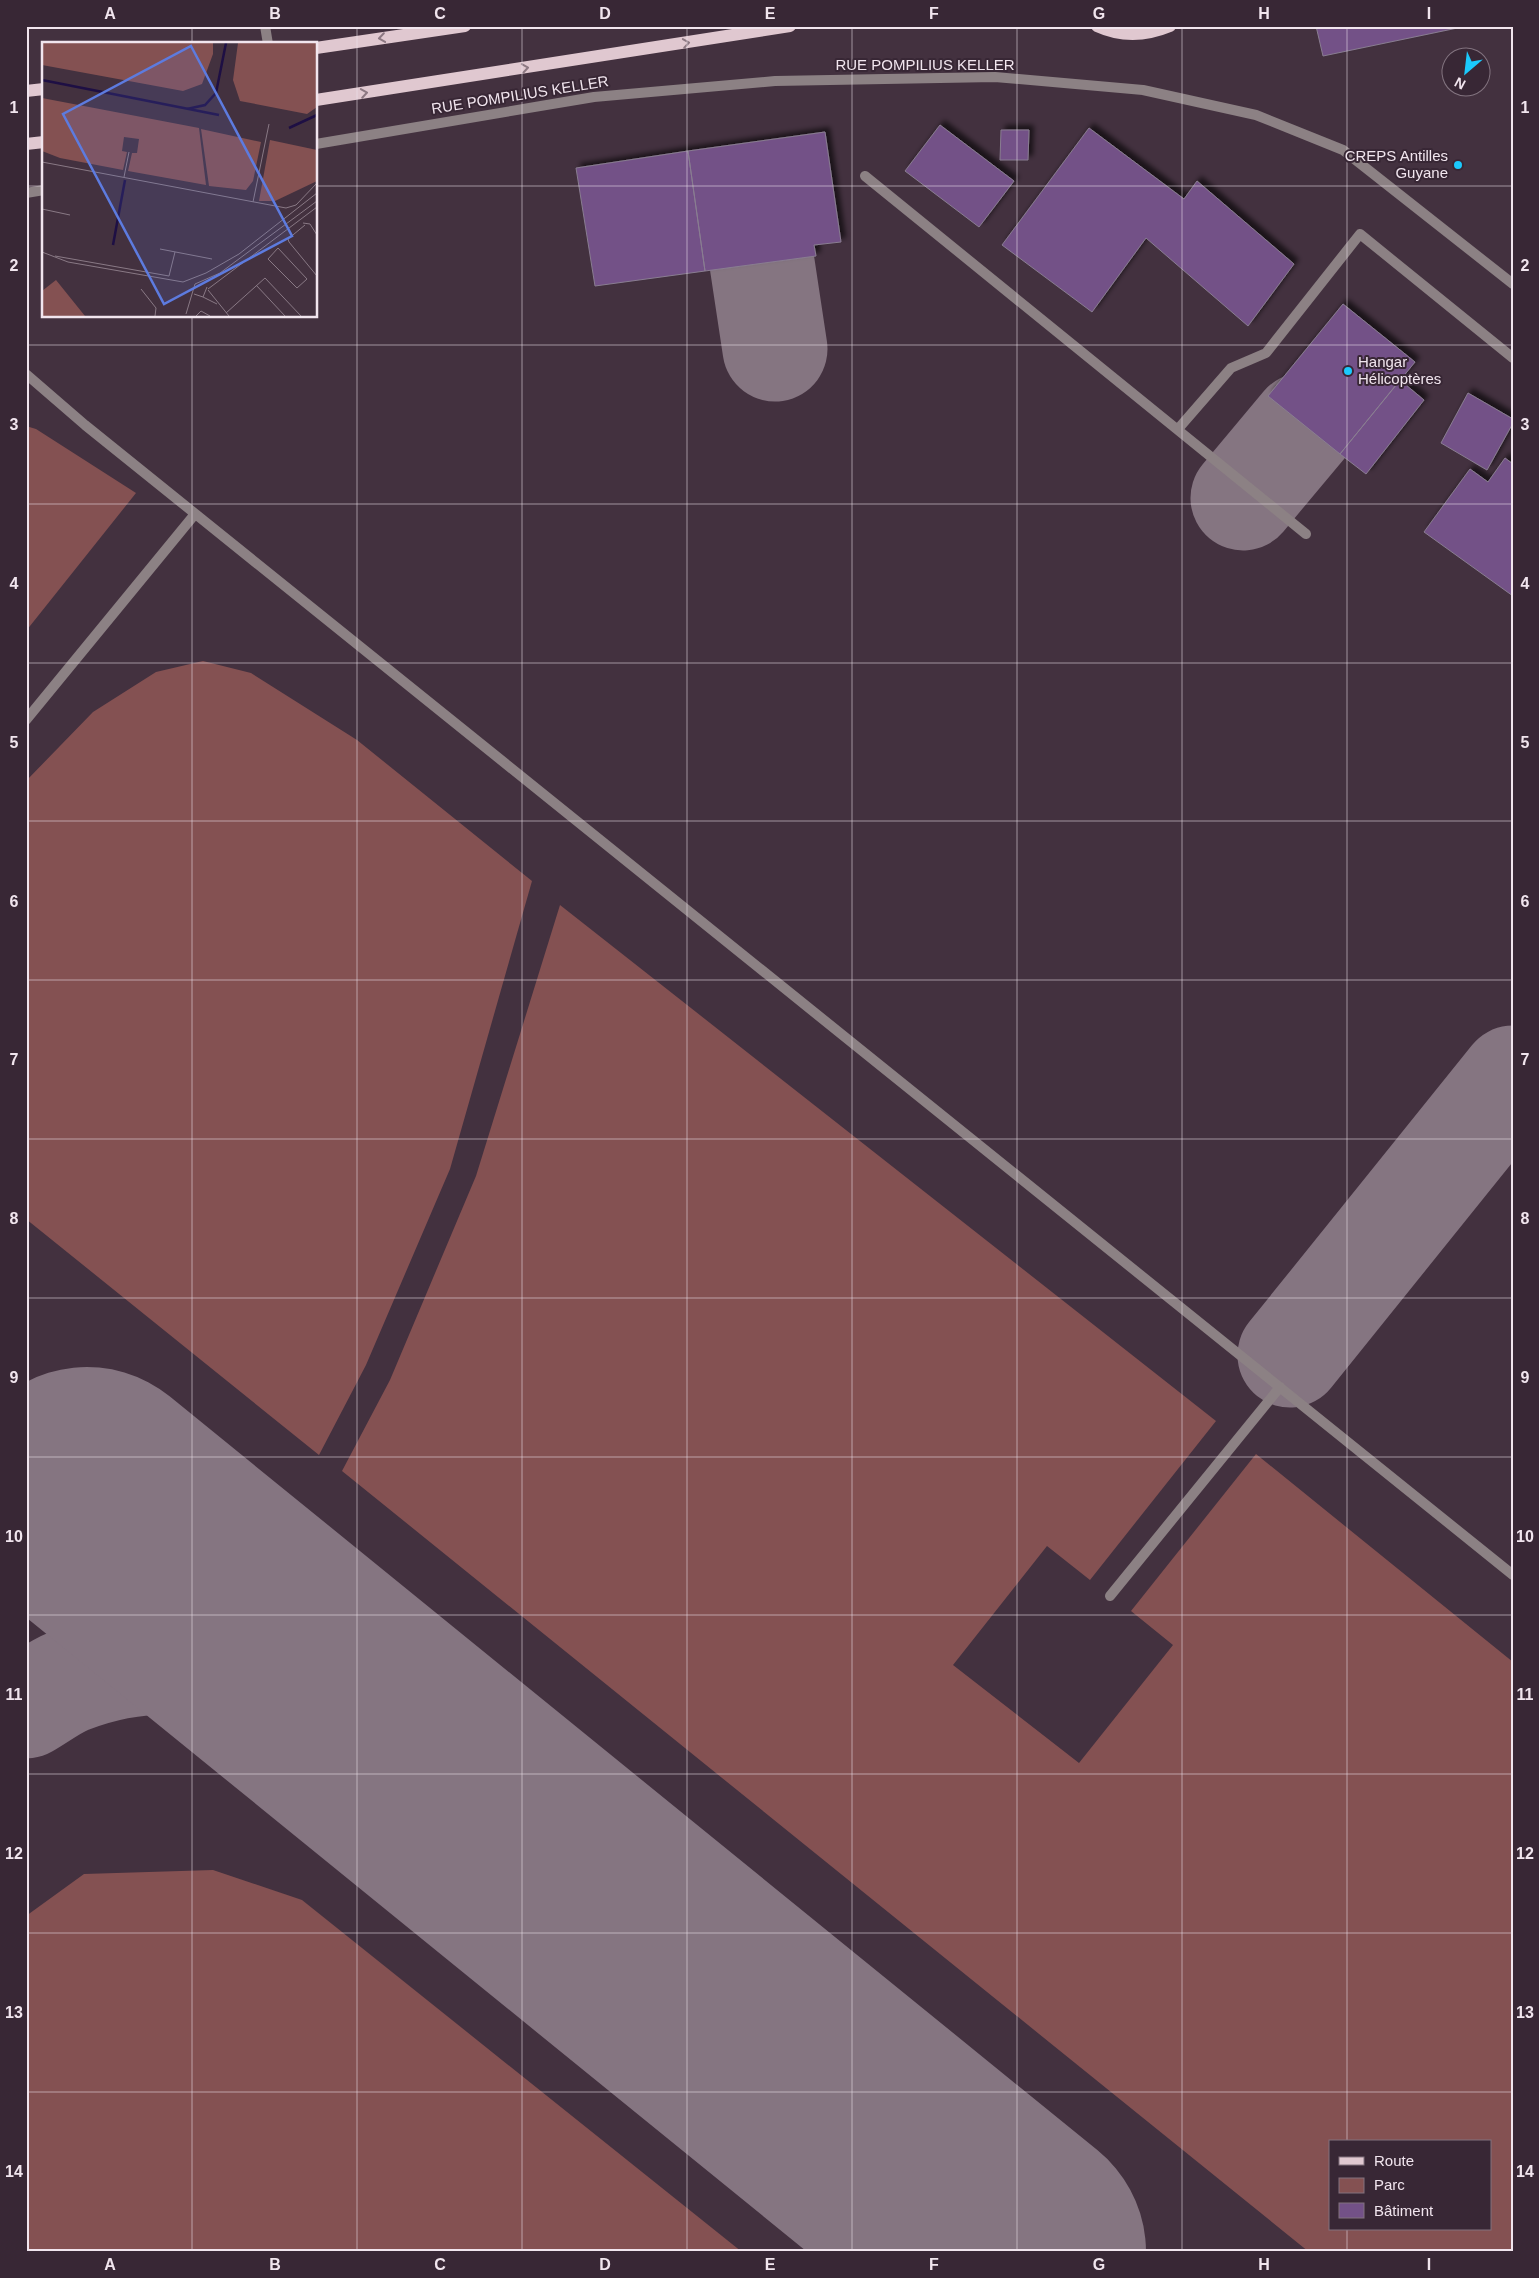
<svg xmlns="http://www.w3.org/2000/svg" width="1539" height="2278" font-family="Arial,sans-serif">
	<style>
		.green { fill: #845152; fill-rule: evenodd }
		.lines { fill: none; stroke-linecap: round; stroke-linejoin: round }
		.taxiway { stroke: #857581; stroke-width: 105 }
		.runway { stroke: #857581; stroke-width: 262 }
		.building { fill: #735187; stroke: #897d91; filter: url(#shadow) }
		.service { stroke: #8c8184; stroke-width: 10 }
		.minor { stroke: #8c8184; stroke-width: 10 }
		.primary { stroke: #e0c8d0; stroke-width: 12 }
		.oneway { stroke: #8c7882 }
		.grid { fill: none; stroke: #f1e5ee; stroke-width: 1; stroke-opacity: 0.55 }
		.poi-dot { fill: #1bc9fc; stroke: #382735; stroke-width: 2 }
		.labels { text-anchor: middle; stroke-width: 4; stroke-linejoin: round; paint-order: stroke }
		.street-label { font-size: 15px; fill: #f1e5ee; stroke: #382735 }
		.poi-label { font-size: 15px; fill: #f1e5ee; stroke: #382735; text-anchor: end }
		.inset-river { fill: none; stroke: #1e0f44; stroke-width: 2.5 }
		.inset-road { fill: none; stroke: #897985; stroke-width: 1 }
		.view { fill: #5d7bdf; fill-opacity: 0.15; stroke: #5d7bdf; stroke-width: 2.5 }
		.inset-edge { fill: none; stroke: #f1e5ee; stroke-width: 2.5 }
		.neatline { fill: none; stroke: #f1e5ee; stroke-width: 2 }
		.grid-label { font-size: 16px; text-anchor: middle; font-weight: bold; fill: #f1e5ee }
	</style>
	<defs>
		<filter id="shadow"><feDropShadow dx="4.5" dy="-4.5" stdDeviation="2.5" flood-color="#0009"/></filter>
	</defs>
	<rect width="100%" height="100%" fill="#43313f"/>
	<path class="green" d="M26,426l10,3 100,64 -110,138z
		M203,661l48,12 106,67 175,141 -82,288 -84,196 -47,90 -293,-236v-438l67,-69 63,-40z
		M560,905l656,516 -126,159 -43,-34 -94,119 126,98 94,-118 -42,-34 125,-157 257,208v590h-204l-967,-781 48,-91 86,-204zM1330,2142h160v87h-160z
		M213,1870l89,30 440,352h-716v-336l58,-42z"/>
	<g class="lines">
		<path class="taxiway" d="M762,263l13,86
			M1243,498l61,-73
			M1290,1355l223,-277
			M26,1706c14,-8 28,-19 43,-25 71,-28 139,-23 211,1 26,8 51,23 76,34"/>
		<path class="runway" d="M87,1498l928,754"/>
	</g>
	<path class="building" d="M1316,26h151l-144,30z
		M940,125l74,56 -35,46 -74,-56z
		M1089,128l95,71 13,-18 97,83 -46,62 -102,-88 -54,74 -90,-67z
		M1001,130h28l-1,30h-28z
		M825,132l16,110 -27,3 2,11 -111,15 -17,-120z
		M688,151l17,120 -110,15 -19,-118z
		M1343,304l72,58 -75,92 -72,-58z
		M1400,380l24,20 -58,74 -26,-20z
		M1468,393l45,26v4l-26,47 -46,-27z
		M1505,458l8,6v132l-89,-64 46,-63 18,13z"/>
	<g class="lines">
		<path class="service" d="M265,26l3,18
			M865,176l441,358
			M26,374l59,51 1428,1150
			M1178,429l53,-61 35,-15 94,-119 153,124
			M26,720l169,-206
			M1110,1596l170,-209"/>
		<path class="minor" d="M316,144l278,-47 181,-16 220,-4 148,13 113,25 87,35 170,134
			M26,193l18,-3"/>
		<path class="primary" d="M1097,26c24,11 49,10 73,0
			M316,48l149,-22
			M26,91l18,-2
			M316,100l474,-74
			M26,144l18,-2"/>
	</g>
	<defs><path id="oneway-chevron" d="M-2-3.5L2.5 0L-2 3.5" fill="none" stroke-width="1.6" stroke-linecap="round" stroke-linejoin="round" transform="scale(1.25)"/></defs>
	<g class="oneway">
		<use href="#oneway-chevron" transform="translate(382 38) rotate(172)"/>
		<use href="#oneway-chevron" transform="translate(686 43) rotate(-9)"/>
		<use href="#oneway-chevron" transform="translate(525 68) rotate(-9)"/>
		<use href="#oneway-chevron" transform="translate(364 93) rotate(-9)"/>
	</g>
	<path class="grid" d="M192,26v18M357,26v2226M522,26v2226M687,26v2226M852,26v2226M1017,26v2226M1182,26v2226M1347,26v2116M26,186h18M316,186h1197M192,316v1936M26,345h1487M26,504h1487M26,663h1487M26,821h1487M26,980h1487M26,1139h1487M26,1298h1487M26,1457h1487M26,1615h1487M26,1774h1487M26,1933h1487M26,2092h1487M1347,2229v23"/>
	<g class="poi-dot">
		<circle cx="1458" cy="165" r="5"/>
		<circle cx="1348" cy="371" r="5"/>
	</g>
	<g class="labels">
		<g class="street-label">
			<text x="925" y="70">RUE POMPILIUS KELLER</text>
			<text transform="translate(520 95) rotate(-9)" y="5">RUE POMPILIUS KELLER</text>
		</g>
		<g class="poi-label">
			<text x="1448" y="161">CREPS Antilles<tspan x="1448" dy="17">Guyane</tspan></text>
			<text x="1358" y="367" text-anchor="start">Hangar<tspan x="1358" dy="17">Hélicoptères</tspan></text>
		</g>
	</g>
	<g transform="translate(42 42)">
		<rect width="275" height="275" fill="#43313f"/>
		<path d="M0,1h171v11l-11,30 -19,7 -141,-26zM196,1h79v64l-10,7 -67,-13 -7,-21zM0,56l157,30 7,57 -78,-14 4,-18h5l2,-14 -15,-2 -2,14 5,1 -4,18 -63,-12 -18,-7zM159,87l60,13 -8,39 -7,9 -37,-4zM228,98l47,10v31l-42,20h-16zM14,238l29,36h-43v-25z" fill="#845152"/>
		<path class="inset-river" d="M0,38l177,35M145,67l18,-4 11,-12 10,-50M247,86l28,-13M71,203l12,-65"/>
		<path class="inset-road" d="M0,120l244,46 10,-3 21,-22M82,135l5,-25M211,160l16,-78M0,167l28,6M261,181l7,1 7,11M263,183l-17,14 1,3 28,34M236,206l29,31 -10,9 -29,-29zM118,207l52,10M0,210l26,10 115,20 23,-9 33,-19 78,-61M13,214l114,20 6,-24M214,243l29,31M99,247l15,19 -1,8M166,247l109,-82M166,248l21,26M152,252l9,3 4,-10M161,255l14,7M184,271l39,-35 36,38M144,272l9,-30 25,-11 97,-72M154,274l5,-5 9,5"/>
		<path class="view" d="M149,4l101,190 -128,68 -101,-190z"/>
		<rect width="275" height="275" class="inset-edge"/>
	</g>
	<rect width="1539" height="2278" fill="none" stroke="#382735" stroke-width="55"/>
	<rect x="1329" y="2140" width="162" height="90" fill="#382735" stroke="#82737f"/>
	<rect x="1339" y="2157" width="25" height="8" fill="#e0c8d0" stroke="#82737f"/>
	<text x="1374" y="2166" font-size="15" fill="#f1e5ee">Route</text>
	<rect x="1339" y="2178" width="25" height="15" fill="#845152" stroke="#82737f"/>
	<text x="1374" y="2190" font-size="15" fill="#f1e5ee">Parc</text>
	<rect x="1339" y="2203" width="25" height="15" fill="#735187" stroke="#82737f"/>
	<text x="1374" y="2216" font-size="15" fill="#f1e5ee">Bâtiment</text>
	<g transform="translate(1466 72) rotate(208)"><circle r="24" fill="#382735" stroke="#82737f"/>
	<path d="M0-4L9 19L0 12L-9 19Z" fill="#1bc9fc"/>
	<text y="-8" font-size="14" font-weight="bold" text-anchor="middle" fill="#f1e5ee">N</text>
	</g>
	<rect x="28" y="28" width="1484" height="2222" class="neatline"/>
	<g class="grid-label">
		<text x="110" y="19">A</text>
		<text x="275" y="19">B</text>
		<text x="440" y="19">C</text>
		<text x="605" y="19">D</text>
		<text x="770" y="19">E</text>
		<text x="934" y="19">F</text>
		<text x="1099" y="19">G</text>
		<text x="1264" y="19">H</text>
		<text x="1429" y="19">I</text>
		<text x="14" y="113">1</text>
		<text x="1525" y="113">1</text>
		<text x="14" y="271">2</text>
		<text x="1525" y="271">2</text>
		<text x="14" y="430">3</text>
		<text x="1525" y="430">3</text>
		<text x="14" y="589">4</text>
		<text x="1525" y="589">4</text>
		<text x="14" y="748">5</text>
		<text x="1525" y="748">5</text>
		<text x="14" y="907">6</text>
		<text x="1525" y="907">6</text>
		<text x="14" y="1065">7</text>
		<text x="1525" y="1065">7</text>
		<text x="14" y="1224">8</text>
		<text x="1525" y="1224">8</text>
		<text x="14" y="1383">9</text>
		<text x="1525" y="1383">9</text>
		<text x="14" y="1542">10</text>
		<text x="1525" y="1542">10</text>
		<text x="14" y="1700">11</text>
		<text x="1525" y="1700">11</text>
		<text x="14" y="1859">12</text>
		<text x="1525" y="1859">12</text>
		<text x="14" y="2018">13</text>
		<text x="1525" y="2018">13</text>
		<text x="14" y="2177">14</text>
		<text x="1525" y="2177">14</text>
		<text x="110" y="2270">A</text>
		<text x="275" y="2270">B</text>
		<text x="440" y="2270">C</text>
		<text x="605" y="2270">D</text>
		<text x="770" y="2270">E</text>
		<text x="934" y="2270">F</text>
		<text x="1099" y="2270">G</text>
		<text x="1264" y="2270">H</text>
		<text x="1429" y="2270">I</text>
	</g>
</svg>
